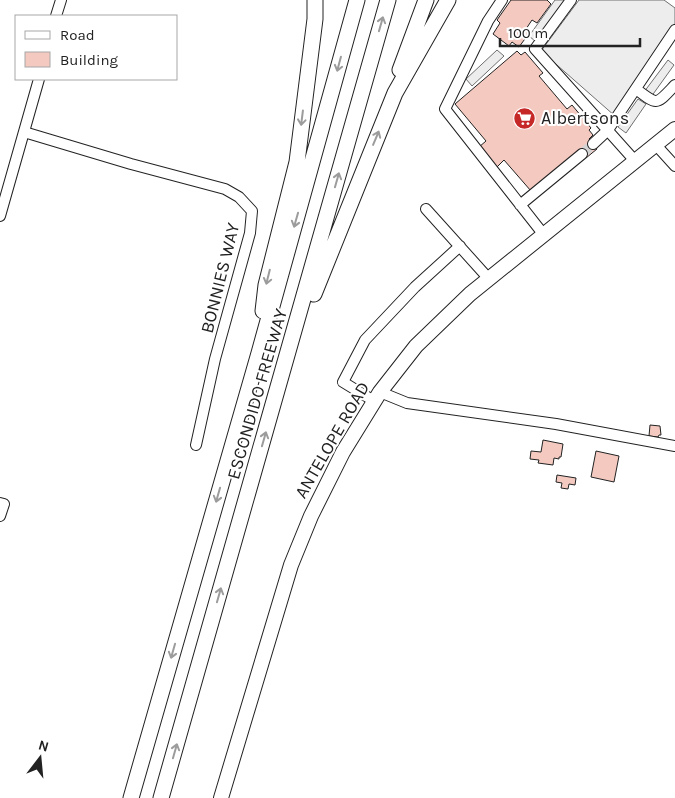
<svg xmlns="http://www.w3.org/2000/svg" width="675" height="798" font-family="Karla,sans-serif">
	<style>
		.parking { fill: #ededed; stroke: #6f6f6f }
		.building { fill: #f3c9c0; stroke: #222 }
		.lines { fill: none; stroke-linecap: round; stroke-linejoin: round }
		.minor-tunnel { stroke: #d3d3d3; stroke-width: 10; stroke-dasharray: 10 5; stroke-linecap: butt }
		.minor-casing { stroke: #222; stroke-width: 12 }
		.major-casing { stroke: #222; stroke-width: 16 }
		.highway-casing { stroke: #222; stroke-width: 17 }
		.minor { stroke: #fff; stroke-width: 10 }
		.major { stroke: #fff; stroke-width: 14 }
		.highway { stroke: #fff; stroke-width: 15 }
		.oneway { stroke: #9c9c9c }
		.labels { text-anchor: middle; stroke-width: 4; stroke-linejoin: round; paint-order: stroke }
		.poi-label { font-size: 18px; fill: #222; stroke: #fff; text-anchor: start }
		.street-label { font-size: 18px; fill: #222; stroke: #fff }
	</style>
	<rect width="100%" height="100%" fill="#fff"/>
	<path class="parking" d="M555,0h10l-30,41 -6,-5z
		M579,0h85l11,8v21l-60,87 -74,-65z
		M497,50l7,6 -32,30 -6,-7z
		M668,60l6,5 -23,32 -7,-5z
		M638,99l8,5 -20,29 -8,-6z"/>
	<path class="building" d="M511,0h36l4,4 -14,19 -5,-3 -6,9 4,3 -11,15 -7,-5 -3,4 -16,-12 7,-11 -3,-3z
		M517,51l4,4 4,-3 18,21 -4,3 28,33 5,-4 19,23 -2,2 4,5 -4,4 8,10 -11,9 -7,-8 -48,41 -27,-31 -8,8 -17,-21 7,-6 -31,-37z
		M650,425l10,1 1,9h-2l-1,2 -9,-1z
		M543,440l20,4 -2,13h-2v2l-5,-1 -1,7 -15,-2 1,-3 -9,-1 1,-8 10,1z
		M596,451l23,5 -5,26 -23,-5z
		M557,475l19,3 -1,7 -6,-1 -1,5 -7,-1 1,-5 -6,-1z"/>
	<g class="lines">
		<path class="minor-tunnel" d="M582,154l11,-10"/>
		<defs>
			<path id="minor" d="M502,0l-14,21 -43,88 99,126
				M571,0l-36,49 101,113
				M56,16l5,-16
				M636,89c22,17 20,16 39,-4
				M24,132l107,32 94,25 14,8 13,14 -2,22 -35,126 -19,86
				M593,144l15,-14 67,-100
				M656,145l19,21
				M520,205l62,-51
				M426,209l63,70
				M0,216l39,-137
				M380,392l27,11 149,21 119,22
				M374,401l-31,-19 22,-42 50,-53 45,-41
				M0,503l4,1 -4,12"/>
			<path id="major" d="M221,798l70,-233 20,-49 32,-64 37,-60 36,-46 54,-52 205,-165"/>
			<path id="highway" d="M400,70l26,-70
				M314,294l81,-201 53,-93
				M263,311l3,-26 31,-123 18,-143v-19
				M131,798l128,-445 98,-353
				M161,798l227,-798"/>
		</defs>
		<use href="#minor" class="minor-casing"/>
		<use href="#major" class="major-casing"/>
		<use href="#highway" class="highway-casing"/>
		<use href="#minor" class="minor"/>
		<use href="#major" class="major"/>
		<use href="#highway" class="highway"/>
	</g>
	<defs><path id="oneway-shaft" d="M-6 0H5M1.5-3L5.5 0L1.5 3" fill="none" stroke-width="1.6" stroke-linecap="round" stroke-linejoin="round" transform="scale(1.25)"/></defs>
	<g class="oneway">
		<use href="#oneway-shaft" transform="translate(381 24) rotate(-74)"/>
		<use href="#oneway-shaft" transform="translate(339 64) rotate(105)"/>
		<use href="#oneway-shaft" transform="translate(302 118) rotate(97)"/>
		<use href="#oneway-shaft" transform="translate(376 138) rotate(-67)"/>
		<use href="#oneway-shaft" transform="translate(337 180) rotate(-74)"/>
		<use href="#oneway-shaft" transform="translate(296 220) rotate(106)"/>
		<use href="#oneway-shaft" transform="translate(268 277) rotate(104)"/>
		<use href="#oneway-shaft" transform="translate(264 439) rotate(-74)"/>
		<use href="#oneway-shaft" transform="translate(218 495) rotate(106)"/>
		<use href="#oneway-shaft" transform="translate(219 595) rotate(-74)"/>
		<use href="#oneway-shaft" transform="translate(173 651) rotate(106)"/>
		<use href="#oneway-shaft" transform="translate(175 751) rotate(-74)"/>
	</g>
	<defs>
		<symbol id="supermarket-disc" viewBox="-11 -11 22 22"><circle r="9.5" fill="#c62828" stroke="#fff"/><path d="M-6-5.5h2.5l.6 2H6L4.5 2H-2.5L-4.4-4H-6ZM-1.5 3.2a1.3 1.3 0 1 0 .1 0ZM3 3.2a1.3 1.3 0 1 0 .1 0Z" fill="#fff"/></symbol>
	</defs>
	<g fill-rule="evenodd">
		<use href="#supermarket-disc" x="512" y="106" width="25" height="25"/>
	</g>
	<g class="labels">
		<g class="poi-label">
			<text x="541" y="124">Albertsons</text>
		</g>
		<g class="street-label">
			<text transform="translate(220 278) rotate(-76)" y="6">BONNIES WAY</text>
			<text transform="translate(257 394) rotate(-74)" y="6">ESCONDIDO FREEWAY</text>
			<text transform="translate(332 440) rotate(-60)" y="6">ANTELOPE ROAD</text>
		</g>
	</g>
	<rect x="15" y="15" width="162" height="65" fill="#ffffff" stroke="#a7a7a7"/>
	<rect x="25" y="31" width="25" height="8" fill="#ffffff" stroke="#a7a7a7"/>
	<text x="60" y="40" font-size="15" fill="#222222">Road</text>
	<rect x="25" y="52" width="25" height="15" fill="#f3c9c0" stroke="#a7a7a7"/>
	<text x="60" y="65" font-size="15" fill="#222222">Building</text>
	<g transform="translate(40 758) rotate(16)" stroke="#ffffff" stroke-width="4" paint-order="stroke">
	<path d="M0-4L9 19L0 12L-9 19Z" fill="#222222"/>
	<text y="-8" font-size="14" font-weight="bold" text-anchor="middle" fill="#222222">N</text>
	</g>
	<path d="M500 38v8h140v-8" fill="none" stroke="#222222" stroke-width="2.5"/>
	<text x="508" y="38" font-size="15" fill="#222222" stroke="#ffffff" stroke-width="4" paint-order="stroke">100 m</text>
</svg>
